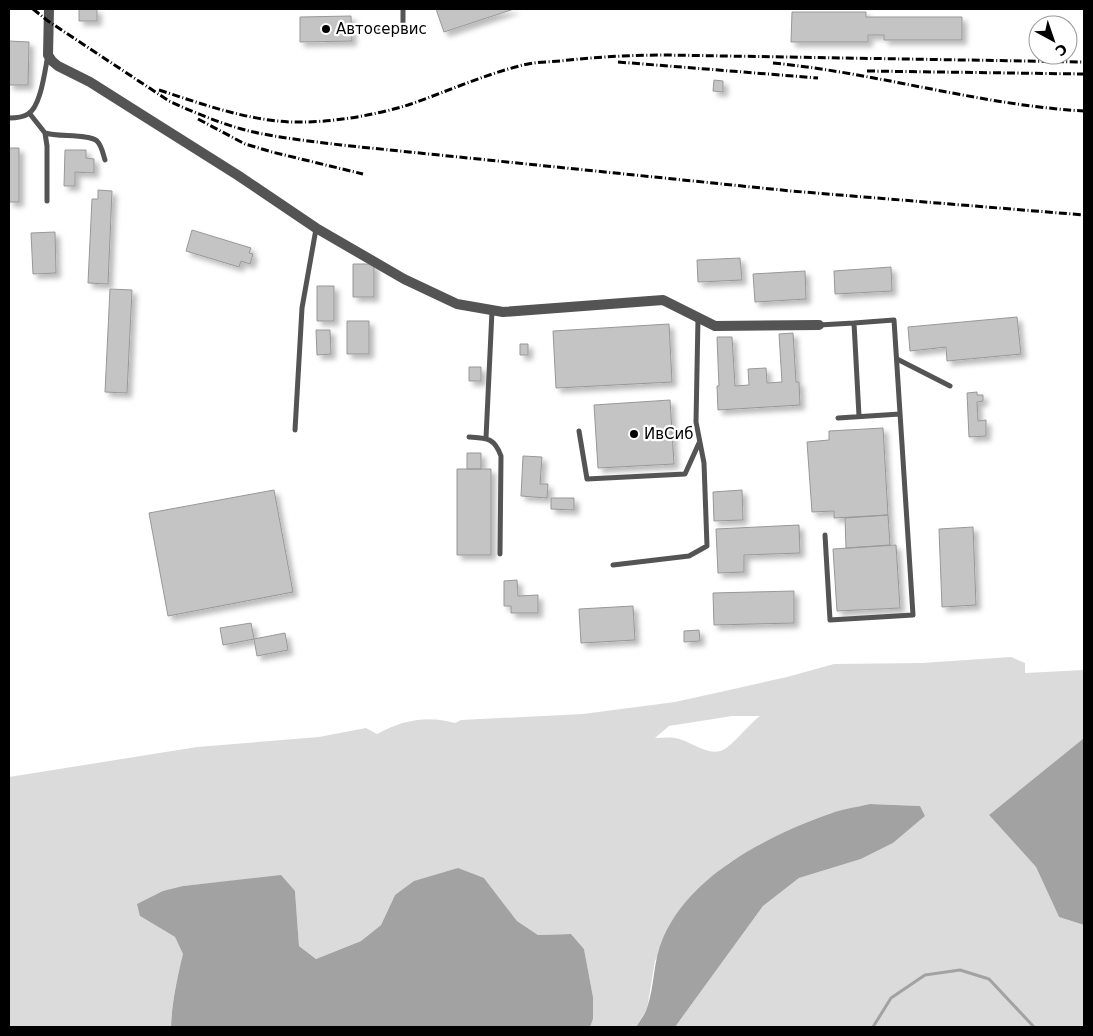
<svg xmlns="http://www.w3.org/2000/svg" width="1093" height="1036" font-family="'DejaVu Sans',sans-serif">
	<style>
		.green { fill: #dbdbdb; fill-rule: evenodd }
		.water { fill: #a2a2a2 }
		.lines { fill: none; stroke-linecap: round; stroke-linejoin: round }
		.stream { stroke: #a2a2a2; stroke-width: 3 }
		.building { fill: #c4c4c4; stroke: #989898; filter: url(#shadow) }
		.service { stroke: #545454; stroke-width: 5 }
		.minor { stroke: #545454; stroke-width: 10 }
		.rail { stroke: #000; stroke-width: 3; stroke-dasharray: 8 2.5 1 2.5; stroke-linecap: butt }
		.poi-dot { fill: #000; stroke: #fff; stroke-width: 2 }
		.labels { text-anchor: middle; stroke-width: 4.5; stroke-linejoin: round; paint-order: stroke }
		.poi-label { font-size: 15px; fill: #000; stroke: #fff; text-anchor: start }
	</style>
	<defs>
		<filter id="shadow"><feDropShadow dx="4.5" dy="4.5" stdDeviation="2.5" flood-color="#0004"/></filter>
	</defs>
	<rect width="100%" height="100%" fill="#fff"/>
	<path class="green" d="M1011,657l14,6v10l59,-3v68l-95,77 47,52 23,50 25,8v102h-409l88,-121 36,-28 62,-19 32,-16 32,-27 -6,-10 -49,-2 -39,9 -69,30 -33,20 -33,29 -16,18 -25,51 -8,48 -11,18h-46l3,-8v-22l-9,-48 -13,-15 -33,1 -21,-14 -33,-43 -89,17 -14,30 -20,16 -45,18 -17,-13 -4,-55 -54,-11 -58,6 -43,30 35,21 9,18c-8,24 -12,47 -13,72h-162v-250l188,-30 122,-10 47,-9 11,6c25,-14 51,-19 78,-11l6,-3 122,-6 92,-12 112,-25 47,-13 88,-1zM732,716h28c-11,8 -27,29 -37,34 -15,7 -34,-10 -48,-12 -6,-1 -13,0 -20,0l14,-12z"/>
	<path class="water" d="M1084,738v187l-25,-8 -23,-50 -47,-52z
		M870,804l50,2 5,10 -32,27 -32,16 -62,19 -36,28 -88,121h-39c4,-6 9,-13 11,-19 8,-23 6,-48 16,-70 28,-64 105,-102 166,-124 13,-5 28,-7 41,-10z
		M458,868l26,10 33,43 21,14 33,-1 13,15 9,48v22l-3,8h-419c1,-26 6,-48 12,-73l-8,-17 -35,-21 -3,-12 26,-13 20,-5 98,-11 14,16 4,55 17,13 45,-18 20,-16 14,-30 19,-14z"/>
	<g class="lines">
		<path class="stream" d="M873,1027l18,-29 34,-23 35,-5 29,9 45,48"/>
	</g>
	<path class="building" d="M79,9h18v12h-18z
		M436,9h78l-70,23z
		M792,12h74v5h96v23h-78v-5h-16v7h-77z
		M351,16l1,25 -52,1v-25z
		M9,41l20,1 -1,43h-19z
		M714,80l9,1v11l-10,-1z
		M9,148h10v54h-10z
		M65,150h21v8l8,1v14l-19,-1v14h-11z
		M98,190l14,1 -4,93 -20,-1 4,-84h6z
		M192,230l59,18 -2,5 4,1 -3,10 -9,-3 -2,6 -53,-16z
		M55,232l1,41 -23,1 -2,-41z
		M740,258l2,22 -44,2 -1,-22z
		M353,264h21v33h-21z
		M891,267l1,24 -57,3 -1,-23z
		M805,271l1,28 -51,3 -2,-28z
		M317,286h17v35h-17z
		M110,289l22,1 -5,103 -22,-1z
		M1017,317l4,37 -74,7 -1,-14 -36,4 -2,-24z
		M347,321h22v33h-22z
		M669,324l3,58 -116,6 -3,-57z
		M316,330h14l1,24 -14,1z
		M793,333l3,49h3l1,23 -82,5 -1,-24h2l-2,-49h15l3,49 14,-1 -1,-16 18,-1 1,15 15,-1 -3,-48z
		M520,344h8v11h-8z
		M469,367h12v14h-12z
		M977,392v3h6v6l-6,1 1,19 8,-1v16l-17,1 -2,-44z
		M670,400l4,64 -76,4 -4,-63z
		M883,428l5,87 -54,3v-7l-22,1 -5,-70 22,-2v-9z
		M467,453h14v16h-14z
		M523,456l19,1 -2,27h8l-1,14 -26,-2z
		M457,469h34v86h-34z
		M274,490l19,102 -125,24 -19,-103z
		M742,490l1,30 -29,1 -1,-29z
		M551,498h23v12l-23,-1z
		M888,515l2,30 -44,3 -1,-30z
		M799,525l1,28 -56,2v17l-26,1 -2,-44z
		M973,527l3,78 -34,2 -3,-78z
		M896,545l4,63 -63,3 -4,-62z
		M517,580l1,16 20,-1v18h-27v-7h-7v-25z
		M794,591v32l-80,2 -1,-32z
		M633,606l2,34 -54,3 -2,-34z
		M251,623l3,16 -31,6 -3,-17z
		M699,630l1,11 -16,1v-11z
		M285,633l3,17 -31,6 -3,-17z"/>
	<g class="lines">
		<path class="service" d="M367,30h36v-21
			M30,114l15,19 2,13v55
			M9,118c6,0 13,0 19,-4 13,-7 17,-45 20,-59
			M45,133c13,4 44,1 52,8 5,5 6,13 8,19
			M819,325l35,-2 5,93
			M897,359l53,27
			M838,418l62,-4
			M295,430l7,-122 14,-79
			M579,431l8,48 98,-5 14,-31
			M469,437c17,1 25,0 32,19l-1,98
			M486,438l6,-127
			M825,535l5,85 83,-5 -19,-295 -40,3
			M613,565l76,-9 18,-10 -3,-83 -8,-41 2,-104"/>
		<path class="minor" d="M49,9l-1,46 4,6 6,5 32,16 49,31 100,63 77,52 88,51 53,25 46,8 160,-12 52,26 104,-1"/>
		<path class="rail" d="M33,9l15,12 121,80c26,12 53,23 80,30 30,7 61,10 92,14l450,46 293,24
			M618,62l200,16
			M773,63c105,10 206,42 311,48
			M867,71l217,3
			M159,90c43,14 87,30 132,32 38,1 81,-6 117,-17 38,-13 75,-30 115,-40 12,-3 25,-3 37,-4 36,-4 71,-6 106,-6l418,7
			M198,119l47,25 27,8 91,22"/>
	</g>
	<g class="poi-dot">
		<circle cx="326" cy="29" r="5"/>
		<circle cx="634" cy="434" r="5"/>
	</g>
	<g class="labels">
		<g class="poi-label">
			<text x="336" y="34">Автосервис</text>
			<text x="644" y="439">ИвСиб</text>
		</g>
	</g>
	<rect width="1093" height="1036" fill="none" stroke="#000000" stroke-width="20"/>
	<g transform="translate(1053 40) rotate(140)"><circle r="24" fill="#ffffff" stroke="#999999"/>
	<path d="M0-4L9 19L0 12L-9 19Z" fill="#000000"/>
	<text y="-8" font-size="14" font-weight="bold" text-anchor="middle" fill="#000000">С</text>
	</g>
</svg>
